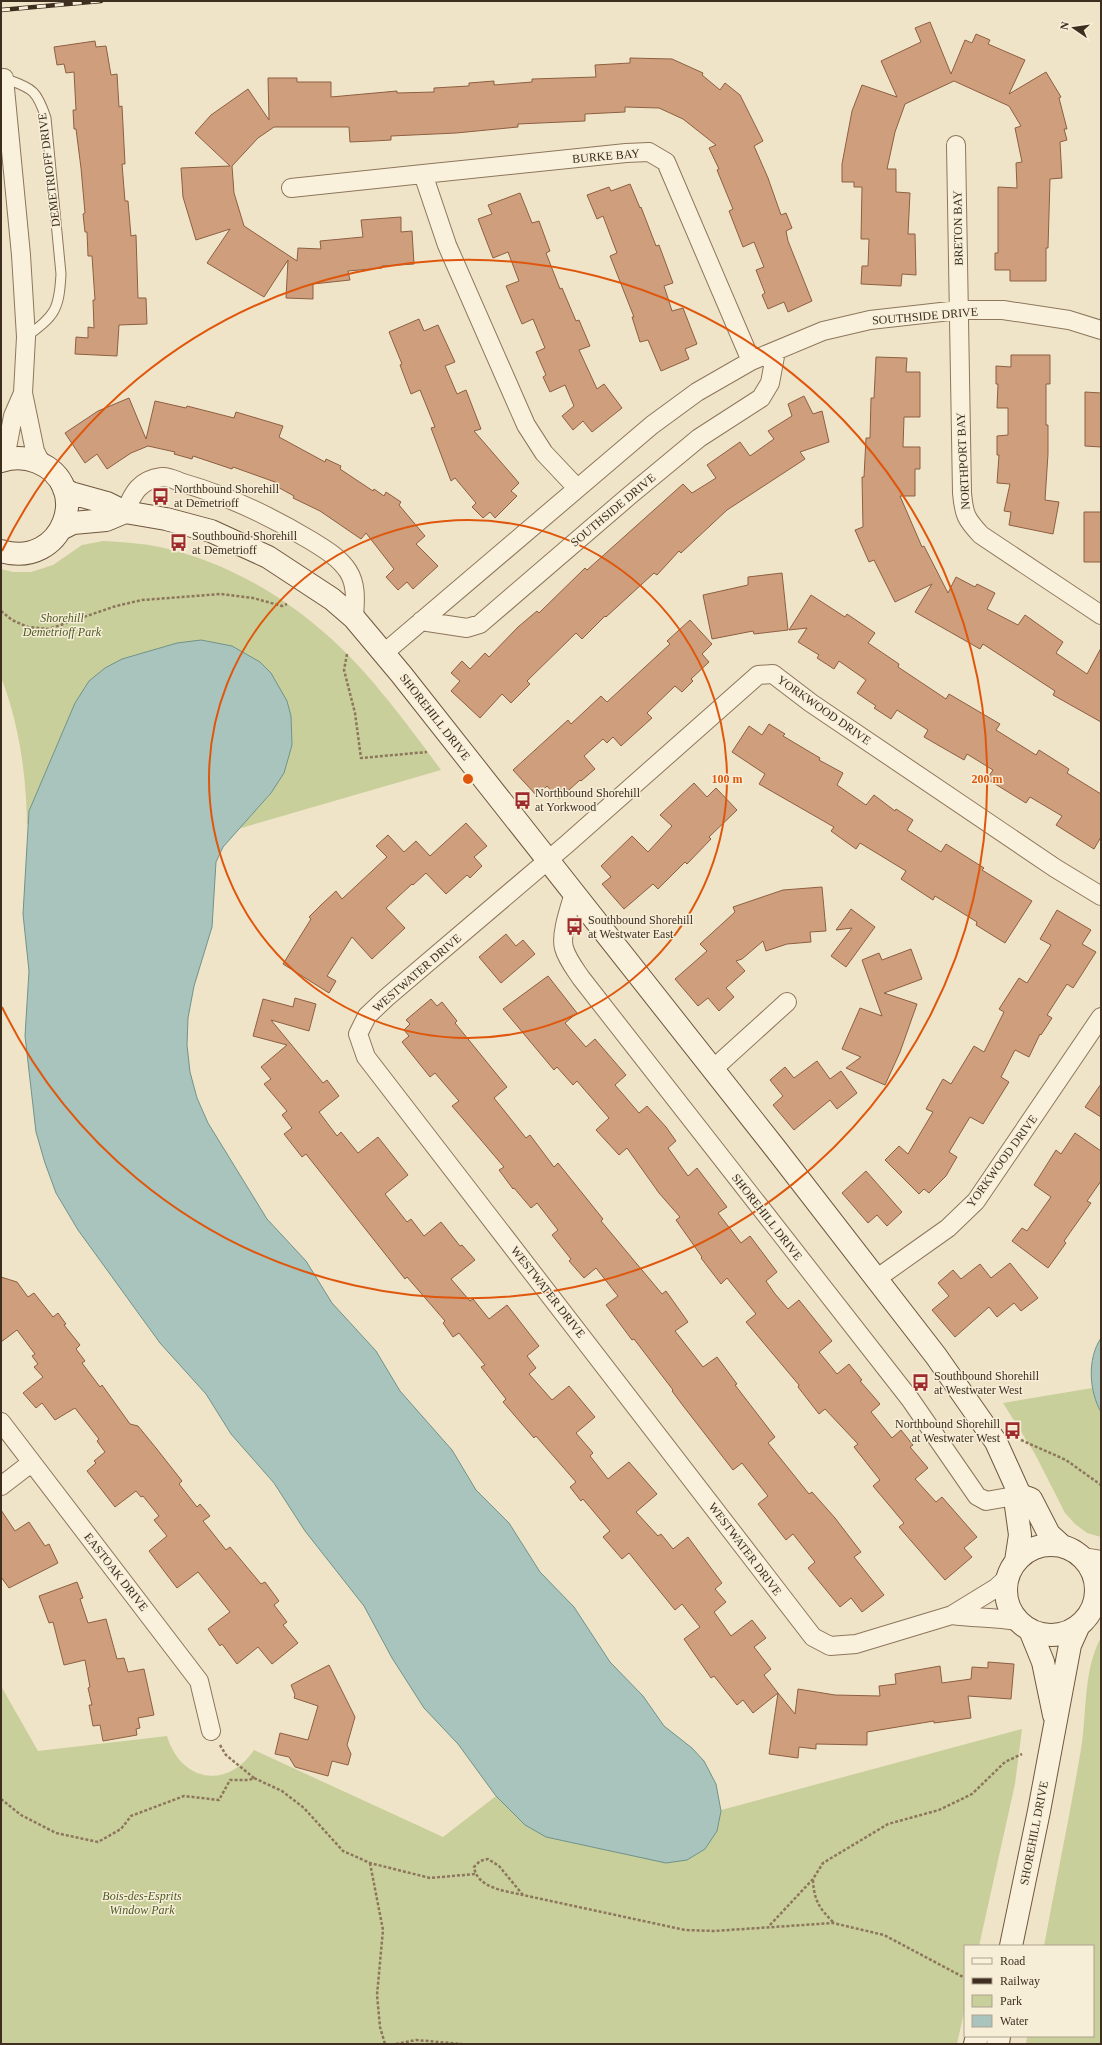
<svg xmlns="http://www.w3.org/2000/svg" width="1102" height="2045" font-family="Georgia,serif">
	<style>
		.green { fill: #c9cf9b }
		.water { fill: #a9c4bc; stroke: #6f938a }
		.building { fill: #cf9f7d; stroke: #8d5f41 }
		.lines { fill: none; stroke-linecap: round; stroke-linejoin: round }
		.lane-casing { stroke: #8d765c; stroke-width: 11 }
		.street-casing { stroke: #8d765c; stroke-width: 20 }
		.secondary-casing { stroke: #6f573f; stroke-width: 24 }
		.path { stroke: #8d765c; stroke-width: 2.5; stroke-dasharray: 3 2; stroke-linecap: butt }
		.lane { stroke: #faf1dc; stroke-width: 9 }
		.street { stroke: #faf1dc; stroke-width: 18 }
		.secondary { stroke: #faf1dc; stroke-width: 22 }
		.rail-casing { stroke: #3d2e20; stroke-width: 4.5 }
		.rail { stroke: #f7eed8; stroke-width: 3; stroke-dasharray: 9; stroke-linecap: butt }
		.ring { fill: none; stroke: #df570d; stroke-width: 2 }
		.labels { text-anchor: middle; stroke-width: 3; stroke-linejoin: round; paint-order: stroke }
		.street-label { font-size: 12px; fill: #3d2e20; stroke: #f7eed8 }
		.poi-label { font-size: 12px; fill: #3d2e20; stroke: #f7eed8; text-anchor: start }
		.park-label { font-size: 12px; font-style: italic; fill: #4d5a26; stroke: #f7eed8 }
		.centre { fill: #df570d; stroke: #f7eed8; stroke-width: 2 }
		.ring-label { font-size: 12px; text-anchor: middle; font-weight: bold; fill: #df570d; stroke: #f7eed8; stroke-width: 3; stroke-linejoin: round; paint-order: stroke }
	</style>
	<rect width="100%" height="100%" fill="#f0e4c8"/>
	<path class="green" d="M103,541c19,1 38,2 57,6 83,18 158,70 212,134 25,29 47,59 69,89l-203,59 33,-36 -39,-147 -31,-6 -174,185v7c0,-52 -7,-106 -26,-155v-108l12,3h18l22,-7 29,-20z
		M1092,1388l9,24v125l-14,-4 -12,-9 -10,-11 -30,-59 -32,-51z
		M1101,1637v407h-75l1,-8h66v-90h-49c12,-66 26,-131 37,-197 6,-38 2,-78 20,-112z
		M1,1686l37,65 129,-15c14,46 60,54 87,14l189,87 53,-41 29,29 192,6 4,-21 301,-81 -7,55 -36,162h-14v62l-8,36h-956z"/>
	<path class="water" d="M201,640l31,6 28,16 11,11 16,28 4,15 1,29 -8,28 -13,20 -48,54 -7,15 -4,65 -18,59 -6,32 -1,27 3,27 7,26 11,25 59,96 39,42 26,42 44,48 24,40 52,59 24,40 33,33 31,49 34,35 36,55 33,34 21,30 28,22 12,13 12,23 5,27 -4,20 -12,18 -18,11 -21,3 -120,-26 -21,-12 -29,-29 -38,-52 -34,-36 -32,-50 -28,-52 -59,-75 -31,-48 -43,-49 -25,-40 -46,-51 -82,-113 -22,-37 -11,-30 -9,-31 -11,-96 4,-65 -6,-57 6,-103 46,-108 14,-22 16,-13 17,-9 55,-16z
		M1101,1338v74c-12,-21 -14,-53 0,-74z"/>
	<path class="building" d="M930,22l21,52 14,-34 7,3 4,-9 14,6 -2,4 37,16 -16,34 37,-22 15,25 -2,1 8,31h-3l3,11 -7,2 2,36 -12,1 -2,69h-2v33h-36v-11h-15v-17h3v-66l19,1 -1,-25 6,-1 -7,-34 6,-2 -12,-20 -55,-25 -49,23 -10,28 -8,37h9v23l14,1 -2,41h7l1,41 -14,-1 -1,12 -40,-2 1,-18h6l1,-27h-8l1,-52h-8v-5h-12v-18l10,-53 10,-26 35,12 -16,-36 40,-19 -6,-14z
		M95,41l1,6 10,-1 5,29 6,-1 2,33 3,-1 3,58h-3l3,37h3l3,35 5,-1 2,63h8l1,26 -28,1 -2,31 -42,-2 1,-17 12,1v-11l6,1 -1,-28h2l-3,-44h-4l-1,-24h-2l-2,-18 2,-1 -4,-45 -5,-39h-2l-1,-19h3l-2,-38 -8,1 -2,-9 -7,1 -3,-18z
		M630,58l42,1 31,14 -1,2 18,15 5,-7 15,12 23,46 -9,5 14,32 13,37 5,-2 6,15 -6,3 2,10 24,60 -24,11 -4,-10 -16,7 -6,-14 3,-2 -9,-23 8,-3 -10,-25 -11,5 -14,-36 4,-2 -16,-39 2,-1 -10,-21 7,-3 -33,-26 -24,-11 -34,-1v5l-40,2v7l-67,3v3l-62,6 -65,3v4l-18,1 -23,1 -1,-15h-75l-16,11 -26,28 2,27 10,33 53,35 1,-13 23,1 -1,-8 43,-4 -2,-17 40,-3v15l11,-1 2,33 -32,2v2l-34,3 2,9 -37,4v15l-27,-1 2,-38 -24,37 -57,-34 23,-34 -34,11 -13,-43 -2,-29 49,-2 -35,-33 16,-18 37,-26 21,31 -1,-42h29v4h34v15l66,-6v2l37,-1v-4l35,-2v-3l25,-2v4l38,-3v-3l64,-2 -1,-12 35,-2z
		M630,184l10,24 1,-1 15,39 3,-1 14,38 -9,3 8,25 11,-3 14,36 -12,5 4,10 -28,12 -13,-31 -8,2 -8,-25h2l-24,-61 7,-3 -14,-37 -6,3 -10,-24 22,-8 2,4z
		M520,193l12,30 7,-2 11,30 -4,2 14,36 2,-1 14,33 3,-1 11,26 -11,4 18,39 7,-5 18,24 -30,24 -9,-11 -10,9 -11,-14 12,-10 -9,-21 -15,7 -7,-15 3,-2 -10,-23 9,-4 -12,-29 -11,5 -16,-38 13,-5 -11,-29 -15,6 -15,-39 14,-5 -4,-9z
		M419,319l5,12 14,-6 17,37 -10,4 12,28 9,-4 15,39 -7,2 45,52 -8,8 6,5 -22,22 -5,-6 -7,6 -11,-11 4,-4 -21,-25 -4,3 -20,-53 4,-1 -15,-37 -9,4 -11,-29 2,-1 -13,-32z
		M1011,355h39v29h-4v41h2v29l-3,46 14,2 -6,32 -44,-9 2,-13 -7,-1 6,-27 -13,-1 2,-28h-2v-19l11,-1v-27h-11l1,-24h-2v-18l15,1z
		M876,357l31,1 -1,14h14v45h-16l-1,30h17v22h-5v27h-15l22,51 2,-1 24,47 8,-16 19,10 2,-3 18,9 -8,16 31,16 7,-10 38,27 -7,11 31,21 14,-26v74l-48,-27 2,-4 -72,-47 -3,5 -65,-37 17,-28 -37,18 -21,-42 -5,2 -14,-32 8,-3 -1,-50h2l2,-39h4l1,-40h3z
		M1085,392l16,1v54l-16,-1z
		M804,396l9,18 9,-3 7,31 -29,10 5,7 -78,51 -46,43 -2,-2 -22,24 -3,-2 -48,44 -1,-1 -23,23 -6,-6 -49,48 3,3 -19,19 -9,-9 -22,24 -29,-27 9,-10 -9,-8 11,-12 8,8 15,-16 4,4 29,-30 19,-16 2,2 46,-45 2,2 96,-86 9,9 24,-15 -9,-13 33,-23 10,14 24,-17 -6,-8 24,-15 -4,-12z
		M129,398l17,41 9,-38 31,7 1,-2 47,12 2,-6 47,14 -4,11 46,25 1,-3 15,7 -1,3 33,22 1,-2 10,7 2,-4 15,10 -2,3 26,31 -9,8 22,22 -25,23 -6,-7 -9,8 -12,-13 8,-8 -28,-36 -5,6 -41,-28 -27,-13 1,-2 -20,-11 1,-3 -42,-15 -1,2 -39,-13 -1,3 -18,-5 1,-2 -27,-6 -17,7 -24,16 -10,-15 -12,9 -20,-30 33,-22z
		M1084,512h17v50h-17z
		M782,573l6,57 -34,4 -1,-3 -41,8 -9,-44 45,-10v-8z
		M811,595l34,22 2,-3 28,19 -7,10 31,21 -1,3 48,32 3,-5 51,30 -4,6 40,25 3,-5 30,19 -2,4 34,21v43l-7,12 -38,-24 6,-9 -32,-19 -4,6 -39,-24 6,-9 -26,-16 -3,6 -40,-23 4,-7 -31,-20 -6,9 -17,-11 2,-2 -19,-13 9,-13 -27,-19 -5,8 -17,-11 2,-3 -21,-13 9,-14 -18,2z
		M690,620l22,24 -10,10 7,8 -18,17 2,2 -11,11 -7,-6 -28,27 5,5 -31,28 -8,-9 -6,6 -4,-4 -19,17 11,13 -14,12 -1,-1 -21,19 -12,-13 -10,10 -24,-26 55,-50 3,4 30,-28 6,6 63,-58 -3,-3z
		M769,724l16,10 -2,2 37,22 -1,2 24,13 -6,12 29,20 8,-10 21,16 1,-2 17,11 -6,10 34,22 5,-8 38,24 -2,2 50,31 -27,42 -29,-18 1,-3 -42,-26 -2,4 -32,-21 5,-8 -46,-28 -4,6 -25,-18 3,-4 -75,-43 6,-10 -33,-22 17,-26 13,9z
		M694,783l13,14 9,-9 21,22 -28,27 2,2 -24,25 -2,-2 -27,27 -5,-5 -29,25 -22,-25 9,-7 -10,-11 31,-30 16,16 24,-26 -12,-11z
		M466,823l21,23 -13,11 8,9 -12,12 -3,-3 -21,19 -20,-21 -13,12 -1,-1 -26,24 19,20 -33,31 -20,-22 -25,39 9,5 -7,12 -46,-29 28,-45 -2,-2 12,-12 15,-14 6,8 45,-42 -11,-11 12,-11 16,17 12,-11 14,15z
		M822,887l4,44 -16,1 1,10 -24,2 -21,7 -3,-10 -21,18 -6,2 9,10 -19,17 8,9 -15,14 -11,-13 -10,8 -23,-27 32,-28 -7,-7 35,-32 -2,-5 50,-17z
		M851,909l24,18 -29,40 -15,-11 21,-28 -16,2z
		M1057,910l34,20 -9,14 14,8 -23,36 -6,-4 -20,31 5,3 -11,17 -1,-1 -11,23 -14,-7 -14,27 8,5 -26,42 -13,-7 -21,35 8,5 -11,19 -17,17 -5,-4 -5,5 -34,-34 14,-14 9,8 25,-42 -7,-3 17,-30 8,5 23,-38 10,6 20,-40 -5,-3 20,-31 8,5 24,-38 -11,-6z
		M506,934l10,12 7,-6 12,14 -34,29 -22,-26z
		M911,949l11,30 -38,14 33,11 -17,48 -15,33 -39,-17 15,-11 -19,-8 18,-41 22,8 -20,-56 17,-7 3,7z
		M548,976l29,37 -12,10 21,24 9,-8 31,36 -11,10 24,28 8,-7 19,21 10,14 -8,7 20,28 9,-8 30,39 -9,6 23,30 9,-7 27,36 -11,9 9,13 13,15 11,-9 33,41 -13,11 18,22 12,-10 13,16 -2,1 20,23 -9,8 21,26 9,-8 12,15 -3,2 18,21 -13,11 21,23 6,-5 35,40 -13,11 8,9 -27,23 -46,-53 5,-4 -31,-37 7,-6 -26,-33 4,-3 -33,-35 -6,5 -21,-27 1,-2 -53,-63 10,-8 -29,-36 -6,6 -20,-26 1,-1 -26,-37 4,-3 -21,-24 -32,-45 -8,7 -23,-25 13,-12 -32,-37 -4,4 -16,-18 -3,3 -51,-61z
		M295,998l21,6 -7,27 -38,-11 52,63 4,-3 12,16 -20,16 18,24 4,-4 17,21 20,-16 30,38 -23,19 22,28 4,-3 13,17 17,-14 19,24 2,-1 13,15 -24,19 19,22 3,-2 16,20 18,-14 32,41 -12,10 9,12 -7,6 23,26 17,-14 26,31 -19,16 17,20 -3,3 18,23 21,-17 28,32 -21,18 22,24 3,-2 12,15 15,-12 34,46 -7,6 11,13 -12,10 17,24 21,-16 14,18 -12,9 17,22 -7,6 14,18 -25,20 -10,-13 -6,5 -23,-29 -3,2 -27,-39 16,-12 -18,-23 -7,6 -46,-57 -7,6 -19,-22 7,-6 -27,-32 -2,2 -11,-14 6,-5 -40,-46 -2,2 -31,-36 3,-3 -25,-32 4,-2 -26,-32 -6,4 -10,-14 2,-2 -38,-44 -2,2 -99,-125 -4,3 -18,-23 8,-6 -10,-13 5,-4 -23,-27 7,-5 -10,-12 26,-22 -34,-9 10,-37 30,8z
		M431,999l6,7 5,-4 15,19 -2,2 52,64 -13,11 32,40 4,-3 24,32 4,-4 45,56 -2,2 61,73 4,-3 22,31 -13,9 28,36 14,-10 20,27 -2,1 40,52 -7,6 41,51 3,-2 23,26 26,34 -7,5 30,38 -22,17 -11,-14 -11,9 -32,-39 7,-6 -22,-28 -7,6 -28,-36 10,-8 -26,-33 -9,7 -49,-63 -12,-16 1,-1 -39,-51 -2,1 -26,-35 12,-9 -22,-28 -12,10 -15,-17 2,-2 -19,-24 6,-5 -21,-27 -6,5 -17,-20 -1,1 -14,-19 5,-3 -52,-61 7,-5 -24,-28 -5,4 -28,-35 7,-6 -5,-6 6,-6 -4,-4z
		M817,1061l13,18 11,-8 16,22 -20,16 -7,-9 -36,30 -21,-25 10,-9 -13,-16 15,-13 9,11z
		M1101,1084v33l-16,-10z
		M1075,1133l26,18v30l-14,20 4,2 -27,38 2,2 -18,25 -36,-27 10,-13 5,3 24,-34 -17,-12 22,-35 5,4z
		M866,1171l36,41 -15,14 -10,-11 -9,8 -26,-30z
		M1010,1263l28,35 -17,13 -7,-8 -17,14 -8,-10 -34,30 -23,-27 17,-14 -11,-13 15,-13 8,9 19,-15 11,14z
		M1,1277l16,5 11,15 6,-4 19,24 5,-4 8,11 -2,1 16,20 -4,4 9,12 -3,2 18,24 2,-2 28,39 8,2 18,22 26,33 -3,3 18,23 3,-3 10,12 -7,5 23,29 4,-3 31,37 4,-2 14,19 -5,4 13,17 -4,3 15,18 -26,21 -14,-17 -21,17 -15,-20 -2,2 -12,-17 22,-17 -32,-40 -21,16 -13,-17 -15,-20 18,-15 -13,-16 5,-4 -16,-20 -2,1 -5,-6 -21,16 -28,-36 9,-8 -2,-2 11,-9 -8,-11 2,-2 -24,-31 -20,12 -13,-17 -6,5 -13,-15 20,-16 -9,-10 4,-3 -6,-8 3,-2 -18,-24 -16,12z
		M1,1510l14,21 14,-9 16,24 4,-2 9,19 -49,25 -8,-11z
		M77,1582l6,16 -3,1 8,24 18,-4 11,40 7,-1 4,14 16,-3 10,46 -16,3 2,10 -4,1 1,6 -34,6 -3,-16 -7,1 -4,-21h3l-4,-17 2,-1 -5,-27 -21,5 -11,-43 -4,1 -10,-27z
		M988,1662l26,2 -3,35 -43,-3 3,22 -37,5v-2l-67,11v13l-51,-1v5l-17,-2 -1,11 -29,-4 9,-61 17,21 3,-25 37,6 45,1 -1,-10 17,-2 -1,-10 45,-8 2,17 29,-4 1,-12 16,1z
		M329,1665l26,52 -8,28 4,9 -3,11 -16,-4 -4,15 -33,-9 -6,-10 -14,-3 5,-21 28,7 10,-34 -24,-8 1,-3 -4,-10z"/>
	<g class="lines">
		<defs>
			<path id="lane" d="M4,78c28,11 32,10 42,40l15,156c-2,37 -6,41 -35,63"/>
			<path id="street" d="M4,78l17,177 5,82 -3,56 12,58 6,12
				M956,145l6,348c2,22 4,26 19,42l120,80
				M291,188l132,-14
				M2,461l5,-13 6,-32 10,-23
				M577,488l-33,-35 -18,-28 -79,-180 -24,-71 203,-21 23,-1 17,10 85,199
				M125,512c8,-19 14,-32 37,-35 6,-1 15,4 21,6 45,13 87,33 127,57 13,8 29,17 38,31 9,14 7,30 6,47
				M421,621l46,7 13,-4 149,-128 70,-58 62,-40 9,-15 6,-32
				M384,653l268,-228 45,-33 54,-31 72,-30 47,-11 89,-10h44l66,10 32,10
				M574,893c-4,14 -14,42 -10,55 3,11 11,21 17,30l329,421 67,97 9,5 34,-6
				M712,1070l75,-68
				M876,1279l72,-51 28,-27 125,-184
				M1,1422l198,259 12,50
				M1,1486l30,-23
				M1083,1557l18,3
				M1008,1577l-12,11 -44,27 -96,29 -26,2 -17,-9 -447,-580 -8,-23 9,-18 19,-18 181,-154 191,-169 15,-1 38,29 244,165 46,28
				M1096,1599l5,-3
				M952,1615c22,3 44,2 65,6"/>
			<path id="secondary" d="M1,461c12,-4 24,-4 36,1 57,23 26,108 -36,89
				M64,489l7,4 36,10 18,9 41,7 45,12 57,26 64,42 22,19 47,56 374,474 161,208 60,86 24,53 -4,11 4,29 -4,26
				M61,529l12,-6 33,-3 19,-8
				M1020,1495l11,4 18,35 12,11
				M1006 1590a45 45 0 1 1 90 0a45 45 0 1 1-90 0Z
				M1030,1630l13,32 11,53
				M1011,1946l28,-135 31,-166 9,-20
				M975,2044l2,-8
				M998,2044l1,-8"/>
		</defs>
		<use href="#lane" class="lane-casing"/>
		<use href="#street" class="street-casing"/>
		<use href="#secondary" class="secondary-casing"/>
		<path class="path" d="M1,611l11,9 16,7 21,2 67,-23 26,-6 79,-6 32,4 29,8 5,-2
			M347,654l-3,16 11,43 6,45 66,-6
			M1021,1440l45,20 35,25
			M220,1745l6,10 28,23
			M1,1799l20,16 35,18 42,9 23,-13 10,-13 53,-20 35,4 11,-20h19l5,-2 28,13 22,17 39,43 27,12 60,15 45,-4
			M370,1863l13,67 -6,65 3,32 5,17
			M813,1880c1,20 6,28 20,42
			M523,1895l-24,-29 -11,-7 -8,2 -6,6c3,21 31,24 49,28l162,35 29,1 119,-8 51,12 81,43
			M770,1925l43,-46 10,-16 65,-39 51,-14 33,-16 33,-32 17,-8
			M396,2044l20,-4 46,4"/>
		<use href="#lane" class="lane"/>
		<use href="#street" class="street"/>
		<use href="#secondary" class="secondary"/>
		<defs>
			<path id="rail" d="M1,10l100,-9"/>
		</defs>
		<use href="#rail" class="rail-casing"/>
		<use href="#rail" class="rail"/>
	</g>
	<g class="ring">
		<circle cx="468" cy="779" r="259"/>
		<path d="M2 551A519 519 0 1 1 2 1007"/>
	</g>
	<defs>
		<symbol id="bus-bare" viewBox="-9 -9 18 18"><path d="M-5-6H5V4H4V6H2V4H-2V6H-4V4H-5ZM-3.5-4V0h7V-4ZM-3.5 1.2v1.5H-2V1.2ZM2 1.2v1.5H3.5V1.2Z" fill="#9e2a2b" stroke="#f7eed8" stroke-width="2.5" paint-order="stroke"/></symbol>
	</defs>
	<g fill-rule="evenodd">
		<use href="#bus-bare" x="148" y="484" width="25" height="25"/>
		<use href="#bus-bare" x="166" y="530" width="25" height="25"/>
		<use href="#bus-bare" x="510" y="788" width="25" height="25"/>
		<use href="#bus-bare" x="562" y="914" width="25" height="25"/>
		<use href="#bus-bare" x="908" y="1370" width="25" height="25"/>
		<use href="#bus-bare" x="1000" y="1418" width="25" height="25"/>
	</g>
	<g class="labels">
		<g class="street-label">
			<text transform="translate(606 156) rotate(-5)" y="4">BURKE BAY</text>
			<text transform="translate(49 170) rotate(-97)" y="4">DEMETRIOFF DRIVE</text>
			<text transform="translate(958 228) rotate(-91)" y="4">BRETON BAY</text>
			<text transform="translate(925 316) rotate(-5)" y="4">SOUTHSIDE DRIVE</text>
			<text transform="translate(963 461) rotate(-93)" y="4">NORTHPORT BAY</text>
			<text transform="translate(613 510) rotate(-40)" y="4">SOUTHSIDE DRIVE</text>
			<text transform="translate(824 710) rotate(35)" y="4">YORKWOOD DRIVE</text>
			<text transform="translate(435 717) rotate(52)" y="4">SHOREHILL DRIVE</text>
			<text transform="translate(417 973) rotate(-41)" y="4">WESTWATER DRIVE</text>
			<text transform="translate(1002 1161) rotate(-54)" y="4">YORKWOOD DRIVE</text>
			<text transform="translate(767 1217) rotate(52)" y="4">SHOREHILL DRIVE</text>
			<text transform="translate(548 1292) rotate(52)" y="4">WESTWATER DRIVE</text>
			<text transform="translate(745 1549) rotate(53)" y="4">WESTWATER DRIVE</text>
			<text transform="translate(116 1572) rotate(52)" y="4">EASTOAK DRIVE</text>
			<text transform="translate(1034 1833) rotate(-79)" y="4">SHOREHILL DRIVE</text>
		</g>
		<g class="poi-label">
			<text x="174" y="493">Northbound Shorehill<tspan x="174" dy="14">at Demetrioff</tspan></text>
			<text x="192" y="540">Southbound Shorehill<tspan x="192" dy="14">at Demetrioff</tspan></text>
			<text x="535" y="797">Northbound Shorehill<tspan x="535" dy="14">at Yorkwood</tspan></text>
			<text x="588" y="924">Southbound Shorehill<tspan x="588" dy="14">at Westwater East</tspan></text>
			<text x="934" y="1380">Southbound Shorehill<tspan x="934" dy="14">at Westwater West</tspan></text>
			<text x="1000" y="1428" text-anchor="end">Northbound Shorehill<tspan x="1000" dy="14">at Westwater West</tspan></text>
		</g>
		<g class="park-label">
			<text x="62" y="622">Shorehill<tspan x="62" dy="14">Demetrioff Park</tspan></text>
			<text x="142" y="1900">Bois-des-Esprits<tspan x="142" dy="14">Window Park</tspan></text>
		</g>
	</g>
	<circle cx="468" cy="779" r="6" class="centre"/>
	<g class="ring-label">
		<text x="727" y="783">100 m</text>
		<text x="987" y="783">200 m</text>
	</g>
	<rect width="1102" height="2045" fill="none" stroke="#3d2e20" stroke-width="4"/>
	<rect x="964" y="1945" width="130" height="92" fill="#f7eed8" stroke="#ada18e"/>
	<rect x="972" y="1958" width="20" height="6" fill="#faf1dc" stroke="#ada18e"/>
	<text x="1000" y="1965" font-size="12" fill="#3d2e20">Road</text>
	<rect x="972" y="1978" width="20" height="6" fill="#3d2e20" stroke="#ada18e"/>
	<text x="1000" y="1985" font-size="12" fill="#3d2e20">Railway</text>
	<rect x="972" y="1995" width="20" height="12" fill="#c9cf9b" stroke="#ada18e"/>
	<text x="1000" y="2005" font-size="12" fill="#3d2e20">Park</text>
	<rect x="972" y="2015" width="20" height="12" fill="#a9c4bc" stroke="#ada18e"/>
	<text x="1000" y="2025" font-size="12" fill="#3d2e20">Water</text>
	<g transform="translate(1074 28) rotate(283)" stroke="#f7eed8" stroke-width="3" paint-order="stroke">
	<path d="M0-3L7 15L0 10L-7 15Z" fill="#3d2e20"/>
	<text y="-6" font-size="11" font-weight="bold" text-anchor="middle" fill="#3d2e20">N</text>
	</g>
</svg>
